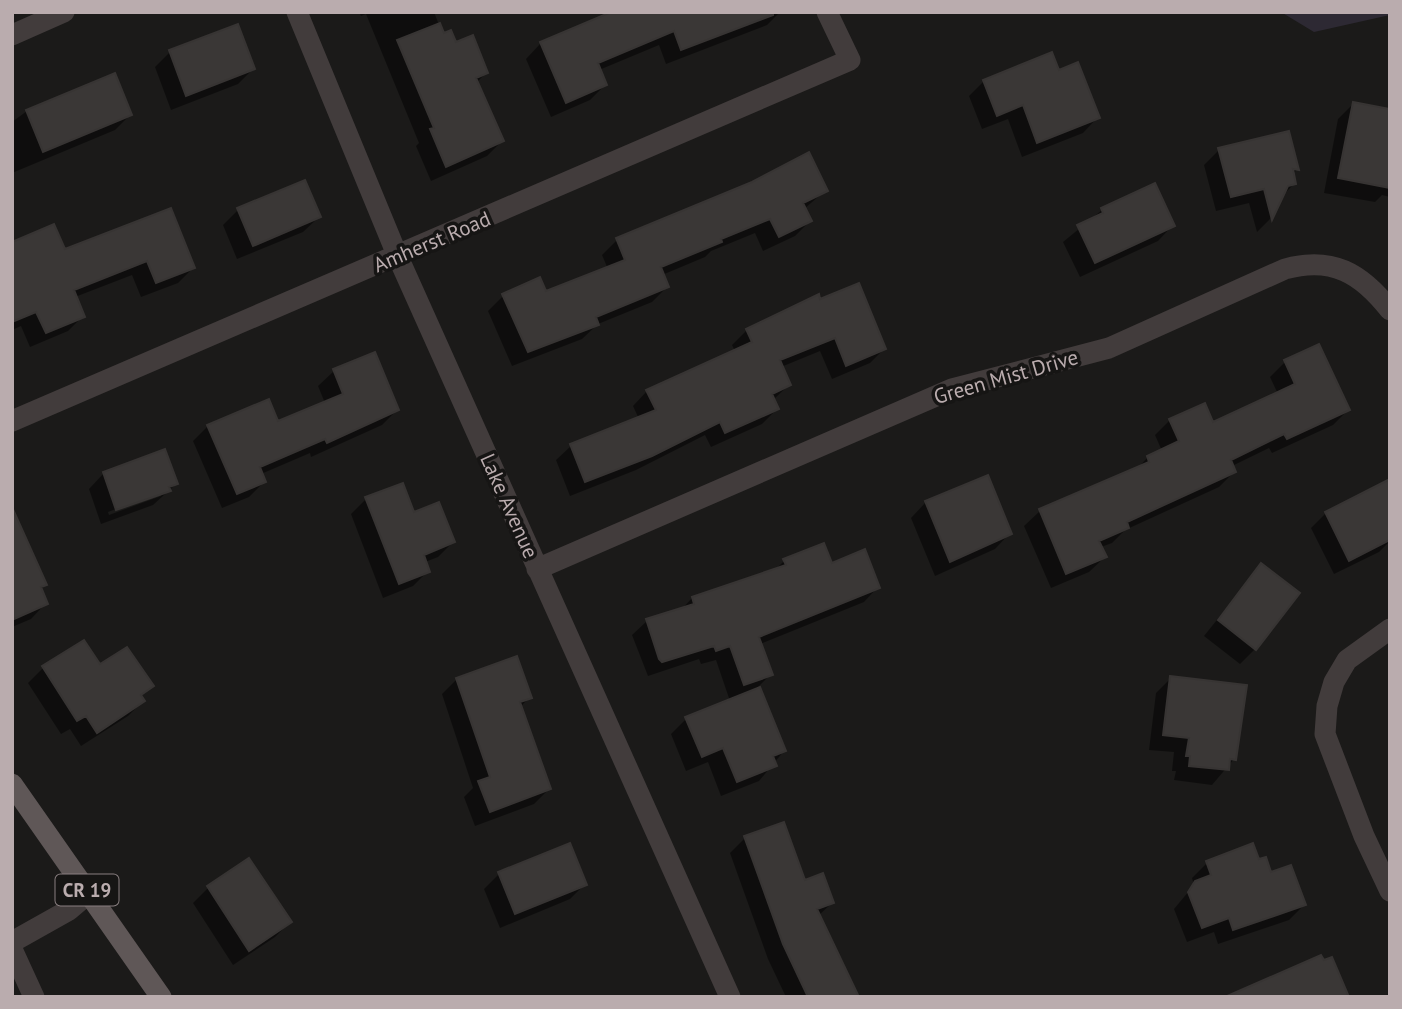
<svg xmlns="http://www.w3.org/2000/svg" width="1402" height="1009" font-family="'PT Sans',sans-serif">
	<style>
		.green { fill: #2d2933 }
		.shadow { fill: #0007; fill-rule: evenodd }
		.building { fill: #3a3736; stroke: #373433; stroke-width: 2 }
		.lines { fill: none; stroke-linecap: round; stroke-linejoin: round }
		.street { stroke: #423c3c; stroke-width: 21 }
		.primary { stroke: #5f5757; stroke-width: 21 }
		.labels { text-anchor: middle; stroke-width: 7; stroke-linejoin: round; paint-order: stroke }
		.shield { fill: #161514; stroke: #897f80; stroke-width: 2 }
		.shield-label { font-size: 19px; font-weight: bold; fill: #baacae }
		.street-label { font-size: 21px; fill: #baacae; stroke: #161514 }
	</style>
	<rect width="100%" height="100%" fill="#1b1a19"/>
	<path class="green" d="M1281,12h109v3l-76,17z"/>
	<path class="shadow" d="M359,12h75l9,23 43,38 -10,10 26,58 -15,15 -56,25 -15,-35 3,-3 -53,-129 -5,2z
		M642,12h138l-13,13 -101,39 -7,-19 -60,25 6,15 -15,15 -39,17 -25,-58 15,-16z
		M170,52l83,17 -15,15 -67,26 -16,-43z
		M1058,72l40,45 -15,16 -61,24 -14,-38 -26,10 -13,-33 15,-15z
		M1353,104l37,7v86l-8,-2 -7,7 -51,-9 14,-74z
		M27,111l103,4 -15,15 -103,43v-51z
		M1219,150l78,20 -5,4 2,10 -13,13 -11,22 -13,13 -8,-29 -33,8 -12,-46z
		M826,190l-22,19 6,12 -15,15 -32,15 -8,-18 -44,18 -6,6 -43,18 5,12 -15,15 -54,22 -16,15 -70,27 -24,-55 15,-15 42,-3 63,-24 -6,-14 15,-15z
		M170,210l23,58 -15,15 -37,14 -9,-22 -57,22 8,19 -15,15 -38,16 -9,-21 -9,4v-87l52,8z
		M238,210l81,7 -16,15 -66,27 -14,-34z
		M1102,210l71,15 -15,16 -78,36 -17,-35z
		M819,301l65,48 -14,14 -38,16 -12,-28 -39,16 8,18 -15,14 3,10 -15,15 -51,23 -6,-12 -69,35 -66,26 -14,-36 15,-14 68,-27 -6,-13 14,-15 88,-40 -3,-6 15,-15z
		M1318,346l30,64 -15,15 -61,28 -3,-5 -37,18 2,6 -15,15 -94,43 -13,13 -11,4 4,10 -16,15 -38,16 -27,-62 16,-15 96,-41 12,-13 14,-6 -7,-16 15,-15 42,4 66,-30 -8,-17 15,-15z
		M374,355l23,55 -15,15 -71,32 -1,-4 -49,21 3,8 -15,15 -27,11 -29,-67 15,-15 70,-3 47,-20 -7,-17 16,-15z
		M104,473l72,11 -23,21 -52,19 -12,-35zM161,492v4l-52,19 -1,-3z
		M1390,481v60l-11,11 -45,22 -23,-46 15,-15z
		M366,499l47,15 40,28 -15,15 -13,5 3,9 -15,15 -30,12 -32,-84z
		M926,502l84,31 -15,16 -60,27 -24,-58z
		M12,516l33,68 -5,6 6,13 -15,16 -19,8z
		M784,561l47,4 47,22 -14,15 -104,42 11,30 -13,13 26,64 -25,30 -38,15 -13,-34 -22,9 -15,-37 15,-15 44,-18 -14,-41 -15,4 -2,-5 -51,17 -16,-41 15,-14 34,-11 11,-12 82,-27z
		M1261,565l-6,84 -15,15 -36,-28z
		M83,642l16,25 52,19 -11,11 3,4 -15,15 -47,30 -11,-17 -9,5 -33,-51 15,-15z
		M1171,678l63,81 -22,26 -38,-5 2,-9h-4l2,-19 -25,-2 7,-57z
		M457,679l73,18 -10,10 29,82 -15,15 -59,22 -11,-29 9,-9 -31,-94z
		M745,838l87,65 -14,13 39,81h-71l-18,-38 -38,-106z
		M249,861l41,61 -15,15 -42,28 -40,-62 15,-15z
		M1258,861l46,44 -15,15 -71,24 -4,-12 -27,10 -13,-33 20,-24 -2,-7 15,-15z
		M499,874l86,10 -15,15 -70,29 -16,-39z"/>
	<path class="building" d="M611,12h162v3l-92,35 -7,-19 -76,32 9,22 -41,18 -26,-61z
		M440,23l4,10 7,-3 5,12 17,-7 15,38 -12,5 28,63 -58,26 -16,-38 4,-1 -37,-88z
		M238,24l17,45 -69,27 -17,-46z
		M1052,52l7,18 19,-8 22,56 -63,25 -14,-38 -26,11 -14,-36z
		M115,73l17,42 -89,37 -17,-42z
		M1353,102l37,7v79l-52,-10z
		M1289,131l10,39 -6,-1 3,15 -8,2 -16,34 -8,-31 -33,8 -13,-49z
		M809,152l19,39 -25,12 9,18 -33,16 -9,-18 -49,20 1,3 -61,25 8,20 -73,30 3,8 -71,27 -26,-58 38,-17 6,14 79,-31 -9,-22 136,-56z
		M305,180l16,37 -68,29 -16,-38z
		M1155,183l20,43 -80,37 -18,-38 26,-12 -2,-5z
		M171,208l24,60 -39,15 -9,-22 -73,29 11,27 -39,16 -10,-21 -24,10v-80l42,-18 11,25z
		M859,283l27,66 -40,17 -11,-28 -55,22 11,25 -19,9 7,15 -54,24 -5,-11 -68,34 -67,26 -15,-38 86,-34 -10,-20 106,-48 -6,-13 73,-35 1,5z
		M1319,344l31,66 -63,29 -3,-5 -53,26 5,12 -109,50 2,6 -30,13 8,16 -41,17 -27,-65 110,-47 -2,-6 32,-15 -10,-22 36,-16 8,19 82,-38 -11,-24z
		M375,352l24,58 -72,33 -2,-4 -65,28 6,15 -29,12 -30,-69 62,-26 9,22 65,-27 -10,-25z
		M165,449l13,35 -9,3 2,4 -55,19 -13,-38z
		M988,475l24,59 -62,28 -25,-61z
		M1390,479v61l-41,21 -24,-49z
		M403,483l11,29 25,-10 16,40 -31,13 6,17 -31,12 -34,-87z
		M12,507l35,78 -6,2 7,17 -36,16z
		M824,543l8,20 33,-14 15,39 -121,49 14,38 -29,10 -14,-39 -14,5 -2,-5 -52,16 -3,-3 -13,-40 48,-15 -2,-7 94,-32 -3,-6z
		M1261,563l39,30 -44,57 -38,-30z
		M84,640l16,24 27,-17 27,39 -13,9 4,6 -48,32 -11,-17 -9,5 -35,-55z
		M517,656l15,42 -12,4 31,87 -61,23 -12,-31 12,-4 -34,-99z
		M1170,676l77,9 -11,75 -6,-1 -1,11 -40,-4 1,-10h-4l3,-18 -26,-3z
		M760,687l26,64 -13,5 4,10 -40,16 -14,-34 -21,9 -17,-40z
		M784,822l21,58 18,-7 11,30 -17,6 42,88h-51l-25,-53 -39,-108z
		M570,843l17,42 -72,29 -17,-42z
		M1253,843l6,16 7,-2 5,15 20,-7 15,40 -73,25 -4,-12 -27,10 -14,-36 7,-11 16,-6 -5,-14z
		M249,858l43,64 -43,29 -42,-65z
		M1321,955l3,5 8,-3 17,40h-124z"/>
	<g class="lines">
		<path class="street" d="M297,12l101,245 332,740
			M12,35l52,-23
			M12,421l838,-361 -23,-48
			M537,569l415,-180 157,-41 176,-79c47,-13 76,4 105,41
			M1390,629l-43,31 -13,22 -7,24 -2,28 39,102 26,55
			M12,942l57,-32 20,-17
			M12,949l22,48"/>
		<path class="primary" d="M12,784l149,213"/>
	</g>
	<g class="labels">
		<rect class="shield" x="55.5" y="874.5" width="63" height="31" rx="5"/>
		<g class="shield-label">
			<text x="87" y="897">CR 19</text>
		</g>
		<g class="street-label">
			<text transform="translate(432 242) rotate(-23)" y="7">Amherst Road</text>
			<text transform="translate(1006 377) rotate(-16)" y="7">Green Mist Drive</text>
			<text transform="translate(509 506) rotate(66)" y="7">Lake Avenue</text>
		</g>
	</g>
	<rect width="1402" height="1009" fill="none" stroke="#baacae" stroke-width="28"/>
</svg>
